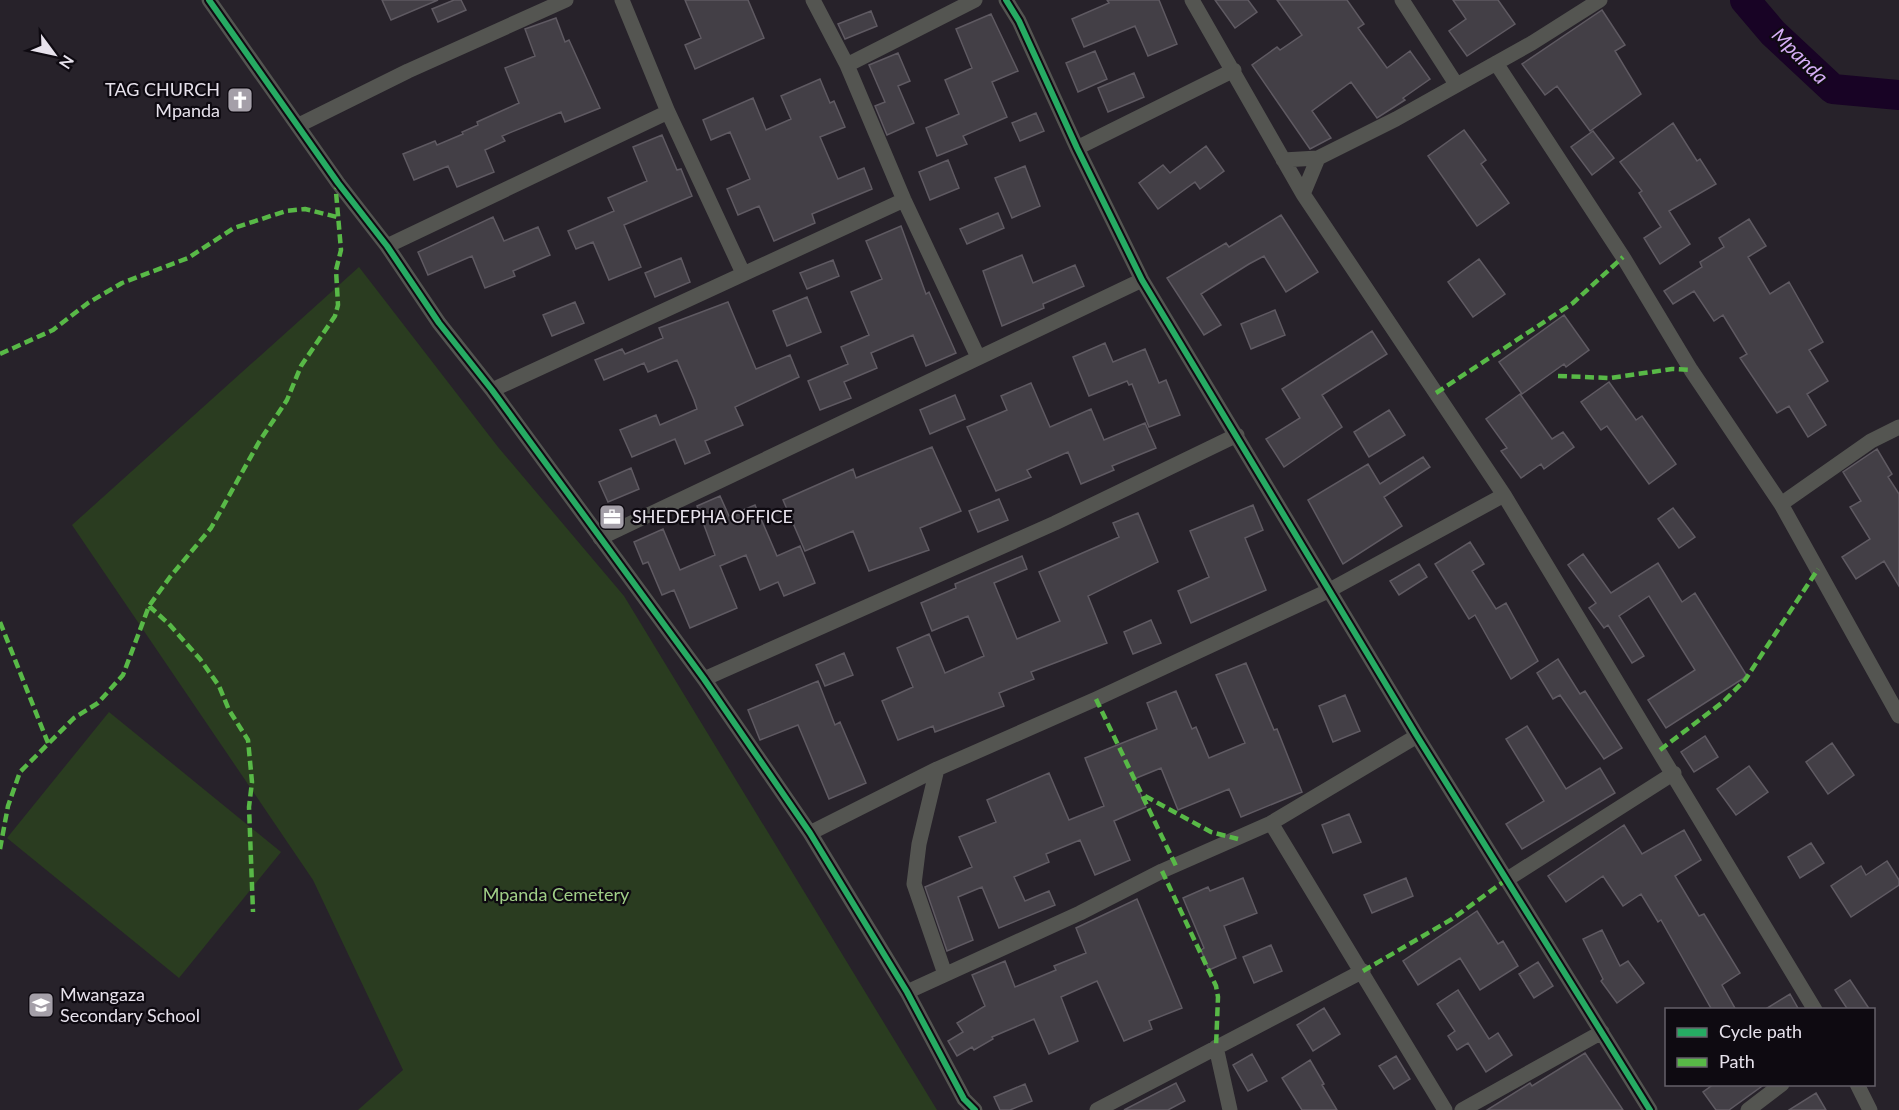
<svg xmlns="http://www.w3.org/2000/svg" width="1899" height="1110" font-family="Lato,sans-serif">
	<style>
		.green { fill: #2a3c20 }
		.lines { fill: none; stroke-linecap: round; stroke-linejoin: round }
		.river { stroke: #180325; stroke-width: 30 }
		.building { fill: #433f46; stroke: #5f5a62; stroke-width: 1.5 }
		.minor { stroke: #545551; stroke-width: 15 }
		.quiet { stroke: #58b947; stroke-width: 4.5; stroke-dasharray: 9 4.5; stroke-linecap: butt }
		.cycleway-casing { stroke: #0e0a11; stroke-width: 10 }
		.cycleway { stroke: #26ab63; stroke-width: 6 }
		.labels { text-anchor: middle; stroke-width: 4.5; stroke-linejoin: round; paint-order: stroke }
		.poi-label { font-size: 18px; fill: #e7e2ec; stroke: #0e0a11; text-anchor: start }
		.park-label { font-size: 18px; fill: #a0cf87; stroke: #0e0a11 }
		.water-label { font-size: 20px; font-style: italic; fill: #d6aef7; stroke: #0e0a11 }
	</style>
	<rect width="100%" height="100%" fill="#27222a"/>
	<path class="green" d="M359,267l139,180 126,149 313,514h-579l45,-40 -90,-190 -241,-355z
		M109,712l172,140 -102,126 -172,-140z"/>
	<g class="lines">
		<path class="river" d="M1745,0l28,33 60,56 66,6"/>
	</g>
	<path class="building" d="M382,0h56l-47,20z
		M454,0h7l5,10 -28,12 -6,-13z
		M685,0h63l16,38 -69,31 -10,-24 16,-7z
		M1107,0h52l18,44 -29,12 -13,-30 -51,21 -12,-28 37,-16z
		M1215,0h33l9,12 -22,16z
		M1277,0h70l17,24 -6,4 29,40 23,-17 20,28 -27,19 2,2 -28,18 -26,-36 -39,29 19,27 -21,11 -58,-84 25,-18 3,3 22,-15z
		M1453,0h45l17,24 -48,32 -18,-25 17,-12z
		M1602,10l23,35 -10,6 26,43 -51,37 -33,-45 -12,9 -23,-31z
		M871,11l6,15 -32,13 -7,-15z
		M991,14l27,57 -26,11 15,35 -44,19 4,8 -30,12 -11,-28 33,-14 -14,-34 27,-12 -16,-39z
		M556,18l9,24 4,-2 31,68 -35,14 -4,-10 -59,24 3,5 -20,9 9,22 -37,15 -9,-21 -34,14 -11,-26 32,-13 2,4 26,-11 -1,-2 16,-7 -1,-3 42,-19 -14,-35 30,-12 -10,-27z
		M1095,51l12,28 -29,13 -12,-29z
		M898,53l12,28 -12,5 16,37 -27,12 -12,-29 10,-4 -16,-37z
		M1134,73l10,24 -36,15 -10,-24z
		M820,79l10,24 4,-2 11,26 -25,10 18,42 26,-11 8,21 -60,25 3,9 -41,18 -15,-35 -21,9 -11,-26 23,-10 -20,-47 -19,8 -8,-20 50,-22 13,32 25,-11 -10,-23z
		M1036,113l8,18 -24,10 -8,-18z
		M1673,123l24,38 3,-2 16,25 -47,27 21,33 -30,20 -16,-26 17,-11 -22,-34 3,-2 -22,-29z
		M1464,130l22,30 -5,4 28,39 -32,23 -49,-70z
		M1593,131l21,27 -22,17 -21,-28z
		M662,135l15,35 4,-1 11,27 -68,29 17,42 -32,13 -16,-38 -17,7 -8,-18 46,-20 -6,-13 39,-17 -14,-34z
		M1206,146l18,25 -24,18 -5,-7 -37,27 -19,-26 24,-18 7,8z
		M948,160l11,28 -29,12 -11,-28z
		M1025,166l15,40 -28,12 -17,-40z
		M998,213l6,15 -37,16 -7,-15z
		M1281,215l37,57 -32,20 -22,-36 -15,8 -48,30 20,31 -17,10 -37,-57 59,-35 3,4z
		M493,217l11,24 34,-14 12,28 -37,16 2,5 -30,12 -13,-32 -44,19 -10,-23z
		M1749,219l17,27 -18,11 22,37 19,-12 34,60 -14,8 19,31 -21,13 19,31 -18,12 -19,-31 -12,7 -37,-55 7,-4 -24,-39 -9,6 -20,-30 -21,13 -9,-13 38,-24 -2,-5 24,-15 -5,-9z
		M901,226l25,68 3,-2 27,61 -30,13 -13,-31 -42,18 6,15 -33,14 7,16 -31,12 -12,-29 40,-17 -7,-17 28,-12 -18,-43 31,-13 -16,-38z
		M1022,255l11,28 42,-18 9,21 -41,18 1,4 -42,18 -19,-55z
		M681,258l9,24 -35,15 -10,-24z
		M1479,259l26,35 -32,23 -25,-35z
		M833,260l6,16 -32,13 -7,-16z
		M807,297l14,35 -34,14 -14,-35z
		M575,302l9,21 -32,13 -9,-21z
		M728,302l28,67 34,-14 9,22 -64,30 8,18 -38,16 5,12 -25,11 -10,-25 -43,18 -12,-27 36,-15 4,10 37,-16 -3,-9 -17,-40 -29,12 -4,-9 -40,17 -9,-20 27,-11 3,5 38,-16 -4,-10z
		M1275,310l10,25 -34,14 -10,-25z
		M1564,315l25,35 -23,17 -2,-3 -42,30 -23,-32z
		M1372,331l15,23 -65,41 20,32 -58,40 -18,-28 34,-21 -18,-29z
		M1105,343l8,19 32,-13 14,34 7,-3 14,35 -31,12 -17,-43 -3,1 -2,-4 -38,15 -16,-39z
		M1609,382l27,38 6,-4 34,48 -27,20 -42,-58 -6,4 -20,-28z
		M1031,383l19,44 41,-18 13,31 41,-17 11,25 -44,18 2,4 -33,14 -13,-32 -41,18 4,7 -35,14 -29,-64 40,-17 -6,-14z
		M1520,394l32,45 11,-7 11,15 -30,22 -3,-5 -20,14 -20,-27 6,-3 -21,-29z
		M955,395l10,24 -35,15 -10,-24z
		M1389,410l16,25 -36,22 -15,-25z
		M932,447l29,64 -41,17 9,22 -60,21 -16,-40 -48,20 -22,-51 70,-31 3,9z
		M1877,449l15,25 -4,3 11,17v92l-15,-25 -28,18 -14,-22 28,-18 -20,-32 11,-6 -18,-29z
		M1423,457l7,10 -46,30 18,29 -59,38 -35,-64 60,-36 12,20z
		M631,468l8,21 -31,13 -9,-20z
		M720,496l9,20 26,-11 22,51 23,-10 15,37 -31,13 -6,-14 -18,8 -14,-35 -26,11 17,42 -47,20 -16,-38 -12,5 -14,-33 -5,2 -9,-22 29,-13 17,41 35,-15 -18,-49z
		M999,499l9,21 -30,12 -9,-21z
		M1253,505l10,25 -18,8 21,52 -75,33 -13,-32 31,-14 -19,-46z
		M1673,508l22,29 -16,11 -21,-29z
		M1138,513l20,49 -70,34 19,47 -76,29 3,7 -35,14 5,13 -69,26 -2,-6 -35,14 -16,-39 31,-14 -16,-39 32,-14 16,39 39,-17 -16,-40 -36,15 -11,-28 35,-15 -1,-4 67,-28 5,13 -33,14 23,56 43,-18 -21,-49 80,-35 -6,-14z
		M1470,542l14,22 -12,7 24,38 10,-6 32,58 -27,18 -36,-64 -6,4 -34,-55z
		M1583,554l28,39 47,-30 24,39 13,-9 52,83 -81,52 -18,-28 47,-30 -46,-74 -30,20 25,40 -12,7 -24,-38 -4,3 -15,-20 7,-5 -28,-38z
		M1419,564l8,13 -28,18 -9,-14z
		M1151,620l10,23 -28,11 -9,-22z
		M844,653l9,22 -28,11 -9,-21z
		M1558,659l22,35 5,-3 37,57 -18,11 -44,-64 -7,4 -16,-26z
		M1246,663l28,67 3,-1 25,63 -61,25 -12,-28 -51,21 -17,-42 -27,11 12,28 -32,14 16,39 -35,15 -15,-35 -34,14 3,8 -35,15 11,24 24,-10 6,14 -56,23 -17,-41 -24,10 15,43 -26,11 -22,-64 47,-20 -13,-30 37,-15 -9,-22 62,-27 20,47 35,-14 -19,-48 72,-29 -10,-26 29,-12 16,38 4,-2 13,31 36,-15 -29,-68z
		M818,681l17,44 5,-3 26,61 -37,16 -31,-74 -38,15 -12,-30z
		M1345,695l15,36 -27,11 -14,-36z
		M1527,726l39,63 34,-21 15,25 -93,56 -16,-25 38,-23 -38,-62z
		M1705,736l13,21 -24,15 -13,-20z
		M1832,743l22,32 -26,19 -22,-32z
		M1749,766l19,26 -32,23 -19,-26z
		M1349,814l12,28 -28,11 -11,-28z
		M1624,825l18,29 42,-24 17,30 -26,16 24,40 5,-2 36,59 -18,12 14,25h-24l-51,-90 -3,2 -17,-28 -18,12 -20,-30 -37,26 -18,-26z
		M1811,843l13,20 -24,15 -12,-21z
		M1887,861l12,19v5l-48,32 -20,-31 30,-20 5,9z
		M1243,878l14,35 -33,13 12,32 -27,12 -8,-20 3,-2 -21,-50 25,-11 2,4z
		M1406,878l7,18 -41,17 -8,-18z
		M1137,899l45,109 -33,13 3,8 -28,12 -27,-60 -36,16 17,44 -29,13 -15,-35 -42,18 1,2 -19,11 -2,-3 -15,9 -9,-15 15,-9 -6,-9 28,-17 -13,-31 33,-14 10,26 41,-17 -2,-4 32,-13 -10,-25z
		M1477,911l21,33 5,-3 15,25 -38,24 -20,-32 -42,27 -15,-24z
		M1602,930l18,36 8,-5 16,22 -27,20 -16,-22 2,-2 -20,-40z
		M1271,945l11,26 -28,12 -11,-26z
		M1538,962l15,24 -19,12 -15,-24z
		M1850,980l20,30h-22l-13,-20z
		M1458,990l31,49 9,-6 14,22 -26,17 -18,-29 -11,7 -9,-14 7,-5 -18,-27z
		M1790,994l9,16h-35z
		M1324,1008l16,26 -27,17 -16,-26z
		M1585,1053l38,57h-136l43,-27 2,3z
		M1252,1054l15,27 -19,10 -15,-26z
		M1396,1056l14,23 -16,10 -15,-23z
		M1310,1060l14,24 -2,1 15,25h-35l-20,-32z
		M1176,1083l9,18 -17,9h-44z
		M1025,1084l7,17 -22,9h-10l-6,-13z
		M1714,1084h51l-36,26h-13l-13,-18z
		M1816,1093l10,17h-37z"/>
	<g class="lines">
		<path class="minor" d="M209,0l129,183 49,63 52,77 53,67 212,289 106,154 97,159 57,107 11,11
			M622,0l46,112 75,161
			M813,0l34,65 57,135 74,157
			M1006,0l13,21 58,127 65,132 275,456 233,374
			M1192,0l111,194 201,301 311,515
			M1402,0l54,84
			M1496,63l127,194 68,113 90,134 118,212
			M847,65l128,-65
			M299,125l109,-54 158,-71
			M1077,148l157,-78
			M1283,160l35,-2 78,-39 136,-76 68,-43
			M1303,194l15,-36
			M387,246l281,-134
			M492,390l412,-190
			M1781,504l90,-63 28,-14
			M600,538l542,-258
			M704,679l351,-156 182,-88
			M937,769l-18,75 -5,40 31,90
			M1271,823l174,287
			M810,833l127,-64 159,-70 232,-108 176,-96
			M1506,880l168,-107
			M907,992l173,-79 82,-42 109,-48 146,-87
			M1216,1047l14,63
			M1857,1084l13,26
			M1097,1110l266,-139
			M1462,1110l140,-78
			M1748,1110l34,-26"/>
		<path class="quiet" d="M0,354l53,-24 35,-27 34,-20 66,-25 46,-30 52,-17 19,-2 32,8
			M1558,376l52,2 62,-9 19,1
			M1436,393l137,-90 50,-46
			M149,606l20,18 31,35 19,27 10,24 19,30 4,42 -3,25 4,105
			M0,622l48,121
			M1096,699l80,167
			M1660,750l63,-48 22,-22 73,-111
			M1145,796l66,36 27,7
			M0,849l8,-43 12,-34 54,-54 24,-15 25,-28 26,-69 21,-29 41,-49 48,-86 28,-42 14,-34 34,-50 3,-11 -2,-35 5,-20 -5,-58 2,-9
			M1162,871l54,115 2,11 -2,50
			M1363,971l89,-52 54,-39"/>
		<defs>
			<path id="cycleway" d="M209,0l129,183 49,63 52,77 53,67 212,289 106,154 97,159 57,107 11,11
				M1006,0l13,21 58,127 65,132 275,456 233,374"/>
		</defs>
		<use href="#cycleway" class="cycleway-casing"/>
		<use href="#cycleway" class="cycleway"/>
	</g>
	<defs>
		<symbol id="church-square" viewBox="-11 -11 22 22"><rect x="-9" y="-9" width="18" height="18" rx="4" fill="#a49fa8" stroke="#0e0a11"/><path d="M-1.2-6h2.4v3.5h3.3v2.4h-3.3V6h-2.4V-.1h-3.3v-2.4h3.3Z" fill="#fff"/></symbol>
		<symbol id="office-square" viewBox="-11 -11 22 22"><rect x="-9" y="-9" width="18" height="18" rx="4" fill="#a49fa8" stroke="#0e0a11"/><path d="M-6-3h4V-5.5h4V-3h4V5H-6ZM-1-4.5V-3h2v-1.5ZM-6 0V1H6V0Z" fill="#fff"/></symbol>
		<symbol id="school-square" viewBox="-11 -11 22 22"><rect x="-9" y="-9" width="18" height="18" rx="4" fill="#a49fa8" stroke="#0e0a11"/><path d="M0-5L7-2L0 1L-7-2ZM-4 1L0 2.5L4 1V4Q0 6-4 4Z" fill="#fff"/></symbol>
	</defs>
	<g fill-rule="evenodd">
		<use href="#church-square" x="225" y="85" width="30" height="30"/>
		<use href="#office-square" x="597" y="502" width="30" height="30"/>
		<use href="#school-square" x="26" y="990" width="30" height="30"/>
	</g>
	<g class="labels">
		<g class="poi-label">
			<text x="220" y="96" text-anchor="end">TAG CHURCH<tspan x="220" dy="21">Mpanda</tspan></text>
			<text x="632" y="523">SHEDEPHA OFFICE</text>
			<text x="60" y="1001">Mwangaza<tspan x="60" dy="21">Secondary School</tspan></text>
		</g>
		<g class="park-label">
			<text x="556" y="901">Mpanda Cemetery</text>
		</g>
		<g class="water-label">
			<text transform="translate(1800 56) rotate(45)" y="7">Mpanda</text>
		</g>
	</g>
	<rect x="1665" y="1008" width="210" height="78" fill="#0e0a11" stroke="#656069" stroke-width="1.5"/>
	<rect x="1677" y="1028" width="30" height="9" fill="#26ab63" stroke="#656069" stroke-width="1.5"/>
	<text x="1719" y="1038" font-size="18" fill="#e7e2ec">Cycle path</text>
	<rect x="1677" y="1058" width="30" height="9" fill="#58b947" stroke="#656069" stroke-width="1.5"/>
	<text x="1719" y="1068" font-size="18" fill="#e7e2ec">Path</text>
	<g transform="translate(54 54) rotate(123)" stroke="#0e0a11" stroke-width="4.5" paint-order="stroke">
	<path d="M0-4.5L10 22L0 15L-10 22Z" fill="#e7e2ec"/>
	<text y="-9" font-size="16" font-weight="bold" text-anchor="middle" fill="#e7e2ec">N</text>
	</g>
</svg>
